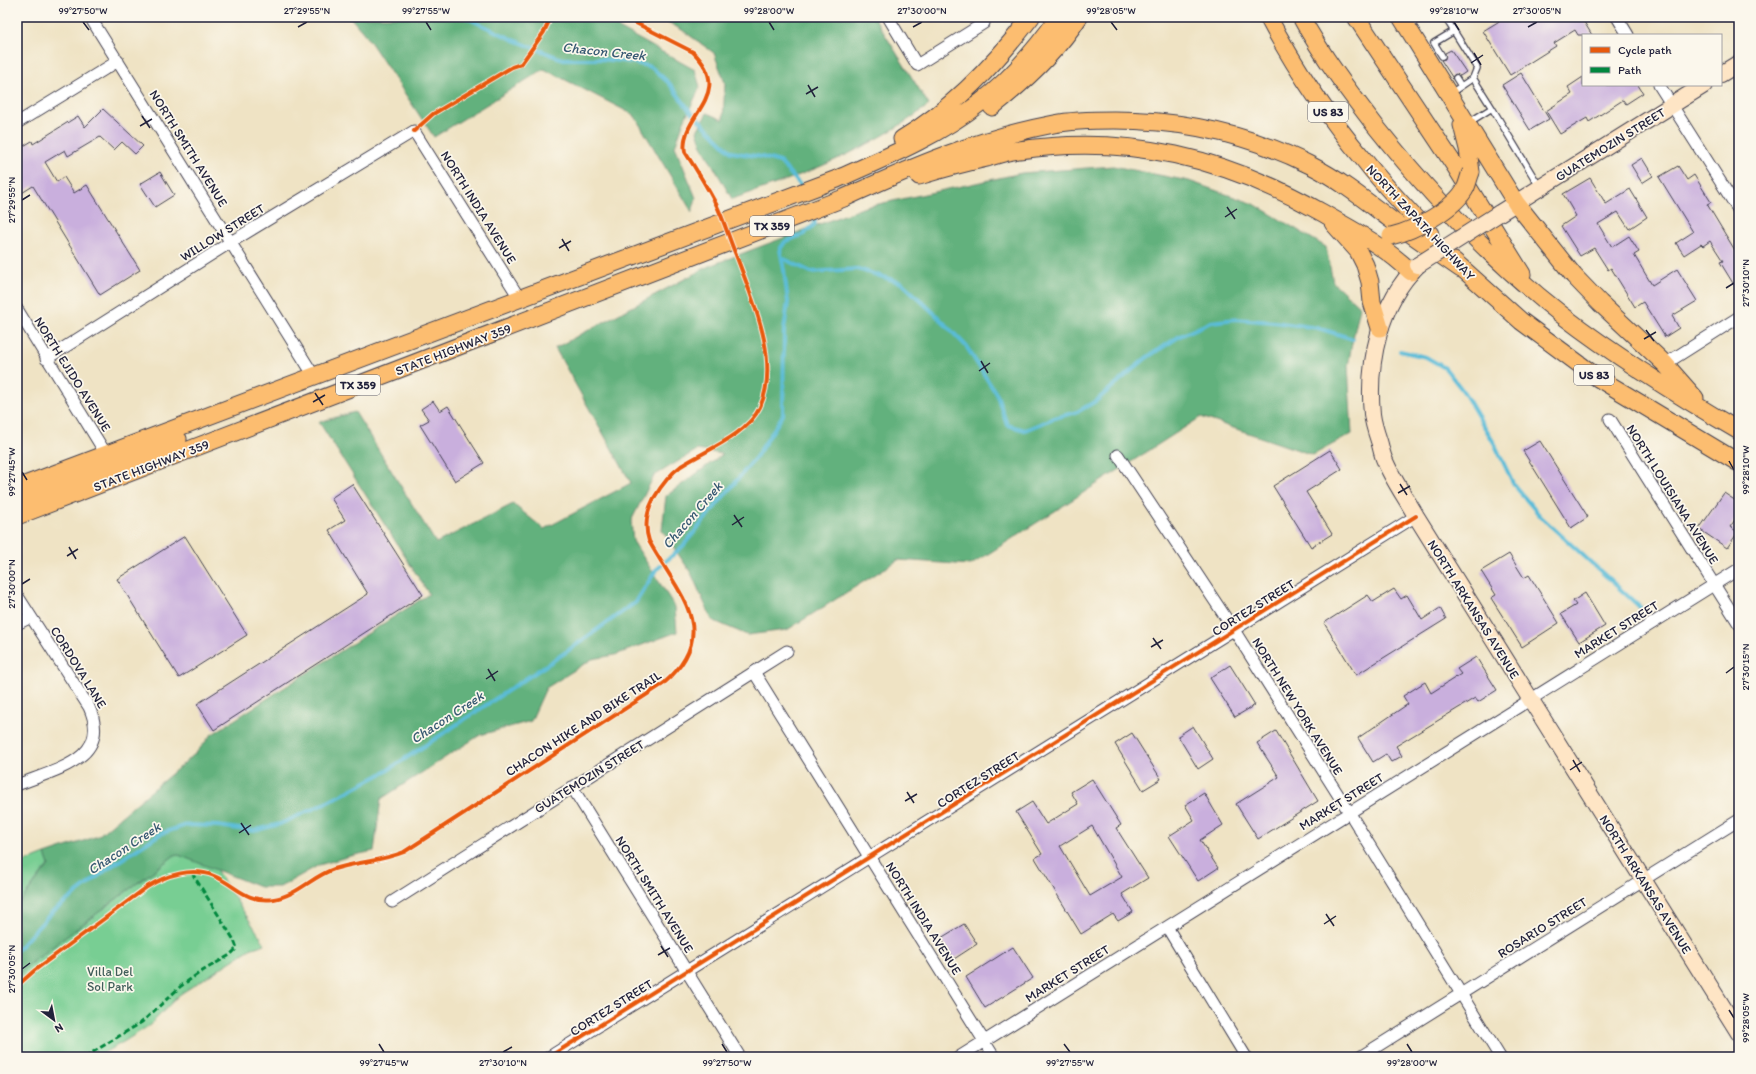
<svg xmlns="http://www.w3.org/2000/svg" width="1756" height="1074" font-family="Itim,sans-serif">
	<style>
		.green { fill: #78ce93; stroke: #4d7867 }
		.forest { fill: #62b17d; stroke: #426a5c }
		.lines { fill: none; stroke-linecap: round; stroke-linejoin: round }
		.stream { stroke: #5abcd8; stroke-width: 4 }
		.building { fill: #c9afdd; fill-rule: evenodd }
		.lane-casing { stroke: #413f50; stroke-width: 8 }
		.street-casing { stroke: #413f50; stroke-width: 13 }
		.secondary-casing { stroke: #413f50; stroke-width: 18 }
		.primary-casing { stroke: #413f50; stroke-width: 19 }
		.lane { stroke: #fff; stroke-width: 5.5 }
		.street { stroke: #fff; stroke-width: 11 }
		.secondary { stroke: #fee5c5; stroke-width: 16 }
		.primary { stroke: #fcbd6f; stroke-width: 17 }
		.secondary-bridge-casing { stroke: #413f50; stroke-width: 18; stroke-linecap: butt }
		.primary-bridge-casing { stroke: #413f50; stroke-width: 19; stroke-linecap: butt }
		.secondary-bridge { stroke: #fee5c5; stroke-width: 16 }
		.primary-bridge { stroke: #fcbd6f; stroke-width: 17 }
		.quiet { stroke: #00873e; stroke-width: 3; stroke-dasharray: 6 3; stroke-linecap: butt }
		.cycleway-casing { stroke: #fbf7ec; stroke-width: 6 }
		.cycleway { stroke: #e8590c; stroke-width: 4 }
		.ticks { fill: none; stroke: #22223b; stroke-width: 1.5 }
		.labels { text-anchor: middle; stroke-width: 3.5; stroke-linejoin: round; paint-order: stroke }
		.shield { fill: #fbf7ec; stroke: #636270; stroke-width: 1 }
		.shield-label { font-size: 12px; font-weight: bold; fill: #22223b }
		.street-label { font-size: 13px; fill: #22223b; stroke: #fbf7ec }
		.park-label { font-size: 13px; fill: #405e5a; stroke: #fbf7ec }
		.water-label { font-size: 14px; font-style: italic; fill: #365872; stroke: #fbf7ec }
		.neatline { fill: none; stroke: #22223b; stroke-width: 1.5 }
		.ticks-label { font-size: 10px; text-anchor: middle; fill: #22223b }
	</style>
	<rect width="100%" height="100%" fill="#fbf7ec"/>
	<filter id="ink" filterUnits="userSpaceOnUse"><feTurbulence type="fractalNoise" baseFrequency=".025" numOctaves="2"/><feDisplacementMap in="SourceGraphic" scale="8" xChannelSelector="R" yChannelSelector="G"/><feConvolveMatrix kernelMatrix="1 2 1 2 8 2 1 2 1" color-interpolation-filters="sRGB"/></filter>
	<filter id="wash" filterUnits="userSpaceOnUse"><feTurbulence type="fractalNoise" baseFrequency=".012" numOctaves="4" result="noise"/><feDisplacementMap in="SourceGraphic" scale="16" xChannelSelector="R" yChannelSelector="G"/><feGaussianBlur stdDeviation="0.9" result="paint"/><feColorMatrix in="noise" values="0 0 0 0 0 0 0 0 0 0 0 0 0 0 0 0 0 1.4 0 .05"/><feComposite in="paint" operator="in"/></filter>
	<g filter="url(#wash)">
		<rect width="100%" height="100%" fill="#efe3c4"/>
		<path class="green" d="M45,854l4,10 -32,42v-41z
			M176,854l39,14 50,76 -15,5 -71,46 -29,30 -25,16 -29,16h-79v-81l13,-12z"/>
		<path class="forest" d="M350,17h249l96,53 5,17 -16,34 -9,25 21,52 -4,14 -58,-97 -90,-46 -110,68 -67,-100z
			M659,17h215l55,88c-59,45 -127,71 -197,94l-30,-53 -5,-15 10,-18 16,7 2,-37 -11,-30 -32,-23z
			M1113,166l76,15 65,23 72,43 7,35 27,25 -8,36 -4,23 4,68 -39,21 -112,-38 -230,148 -73,-5 -111,70 -40,5 -35,-15 -21,-47 -29,-43 4,-34 57,-42 -26,-4 -43,26 -23,45 2,20 42,66 2,25 -62,23 -23,4 -46,29 -15,33 -51,14 -99,64 -7,52 -24,5 -31,9 -39,22h-20l-84,-33 -146,110 -13,12v-70l32,-41 -4,-11 53,-18 98,-83 15,-18 218,-141 -110,-172 36,-10 81,131 77,-39 31,25 87,-46 -76,-135 154,-82 156,-59 157,-34z"/>
		<g class="lines">
			<path class="stream" d="M465,17l49,23 48,19h37l33,3 19,5 18,16 21,28 41,41 31,5 18,5 22,25
				M782,258l29,14 47,-3 44,14 34,32 30,31 31,49 10,30 18,5 29,-12 23,-6 19,-11 50,-43 34,-22 31,-14 24,-3 39,3 44,6 35,11
				M1400,351l26,6 19,11 18,23 31,52 20,42 27,32 101,92
				M17,950l34,-37 59,-46 50,-33 26,-9 32,1 35,5 27,-7 46,-21 59,-31 181,-120 70,-50 20,-32 27,-24 73,-89 27,-42 1,-85 4,-28 -4,-32 -4,-21 5,-7 19,-8 11,-10 -2,-11"/>
		</g>
		<g id="blocks">
			<path class="building" d="M1506,17h75l11,18h-14l-3,-5 -21,13 2,3 -46,29 -27,-44z
				M1451,50l15,22 -6,4 -5,-2 -3,3 -11,-17 4,-1v-6z
				M1521,73l28,46 -19,11 -28,-45z
				M1583,77v8h55l5,8 -17,11 -3,-4 -34,22 -2,-4 -27,16 -14,-23 26,-17 -4,-7z
				M103,109l40,37 -8,8 -13,-12 -8,8 -14,-13 -32,19 -3,-6 -20,12 12,20 7,-5 10,16 13,-8 53,85 -40,25 -67,-109 -16,10v-46l15,-9 1,3 45,-28 7,11z
				M1642,158l11,18 -11,7 -11,-18z
				M1678,166l9,14 7,-5 17,27 -4,2 32,53v36l-19,-31 3,-1 -13,-20 -7,5 -2,-2 -17,11 -8,-12 17,-11 -34,-55z
				M160,172l14,23 -19,12 -15,-23z
				M1590,178l16,26 24,-15 17,28 -18,12 -11,-17 -20,12 14,23 17,-11 10,16 -5,3 18,30 25,-16 20,32 -25,15 7,12 -14,9 -22,-35 -8,5 -24,-39 -3,2 -14,-22 -14,8 -19,-30 15,-10 -13,-22z
				M433,401l7,10 8,-5 36,57 -29,18 -35,-56 9,-5 -8,-11z
				M1540,441l48,76 -17,11 -48,-77z
				M1330,450l12,19 -36,23 26,42 -21,13 -38,-61z
				M352,484l71,111 -209,135 -17,-26 171,-110 -39,-64 16,-10 -14,-22z
				M1724,493l15,10v11l-9,13 8,5 -11,16 -28,-19z
				M185,536l62,99 -68,43 -62,-99z
				M1509,554l15,24 5,-3 30,48 -37,24 -31,-49 5,-3 -15,-24z
				M1394,589l7,10 6,-4 15,25 18,-12 6,11 -90,56 -32,-52 44,-28 5,7z
				M1585,593l20,33 -26,16 -18,-28 15,-9 -3,-4z
				M1476,657l21,33 -19,12 -3,-4 -79,48 6,10 -11,6 -5,-8 -13,8 -15,-24 50,-34 -5,-8 22,-14 6,11 30,-19 -4,-5z
				M1230,665l25,40 -20,12 -25,-39z
				M1193,726l20,33 -15,10 -20,-33z
				M1276,731l42,70 -60,38 -22,-35 43,-27 -22,-34z
				M1132,733l29,46 -18,11 -28,-46z
				M1092,779l29,46 -5,3 32,50 -26,16 11,18 -15,9 -5,-7 -32,20 -46,-76 7,-4 -26,-42 16,-10 14,22 32,-20 -7,-12zM1092,826l30,51 -32,19 -30,-50z
				M1204,793l19,32 -23,15 18,28 -20,13 -29,-45 25,-16 -9,-15z
				M964,924l13,20 -23,15 -13,-21z
				M1013,947l20,31 -48,30 -19,-31z"/>
		</g>
	</g>
	<g filter="url(#ink)">
		<use href="#blocks" fill-opacity="0" stroke="#413f50" stroke-width="1"/>
		<g class="lines">
			<defs>
				<path id="lane" d="M1445,17l32,51 -4,10
					M1442,56l-8,-13 20,-12
					M1456,78l5,8
					M1451,93l22,-15 19,30
					M1468,123l24,-15 47,78"/>
				<path id="street" d="M90,17l224,359
					M888,17l29,48 67,-42
					M1617,17l11,18
					M1405,24l11,-7
					M1659,85l80,126
					M17,123l101,-62
					M17,309l89,145
					M46,359l185,-117 183,-111 106,168
					M1665,364l74,-47
					M1610,419l129,205
					M1118,455l116,175 115,182 151,245
					M17,595l72,112c24,52 -35,63 -72,78
					M17,624l14,-7
					M754,672l240,385
					M572,787l168,270
					M392,902l395,-251
					M1167,927l79,130
					M549,1057l867,-541
					M959,1057l780,-488
					M1360,1057l379,-237"/>
				<path id="secondary" d="M1721,74l18,-11
					M1498,214l206,-129
					M1418,265c-38,37 -51,97 -46,149 1,9 4,18 7,27 2,6 3,14 6,20 8,19 21,37 31,55l323,517"/>
				<path id="primary" d="M1268,17c27,51 60,100 97,144 20,26 43,49 65,73
					M1301,17c21,39 49,76 76,111 55,69 116,133 185,187 56,43 117,81 177,116
					M1356,17l99,149 67,108
					M1401,17l115,186 58,73 26,27 65,61 30,34
					M992,107c32,-25 65,-56 87,-90
					M1462,125l6,24 3,23
					M902,139c52,-31 93,-75 129,-122
					M919,176c23,-7 45,-13 68,-18 10,-3 21,-7 32,-8 109,-16 207,8 302,62 31,18 64,34 90,60
					M1333,223l25,28 7,14 5,17 2,20 8,26
					M1454,261l67,60 77,57 141,85
					M17,488l820,-309c50,-22 101,-43 144,-77 31,-24 56,-54 78,-85
					M17,502l161,-63
					M17,516l827,-318c68,-31 136,-60 210,-74 20,-4 40,-4 60,-4 70,0 135,14 198,46 28,14 53,34 78,53 23,17 48,34 71,50"/>
			</defs>
			<use href="#lane" class="lane-casing"/>
			<use href="#street" class="street-casing"/>
			<use href="#secondary" class="secondary-casing"/>
			<use href="#primary" class="primary-casing"/>
			<use href="#lane" class="lane"/>
			<use href="#street" class="street"/>
			<use href="#secondary" class="secondary"/>
			<use href="#primary" class="primary"/>
			<defs>
				<path id="secondary-bridge" d="M1418,265l80,-51"/>
				<path id="primary-bridge" d="M1391,236c23,-5 65,-28 75,-49 2,-5 3,-10 5,-15"/>
			</defs>
			<use href="#secondary-bridge" class="secondary-bridge-casing"/>
			<use href="#primary-bridge" class="primary-bridge-casing"/>
			<use href="#secondary-bridge" class="secondary-bridge"/>
			<use href="#primary-bridge" class="primary-bridge"/>
			<path class="quiet" d="M85,1057l57,-35 39,-36 18,-13 31,-18 7,-7 -3,-8 -42,-67"/>
			<defs>
				<path id="cycleway" d="M414,131l19,-17 79,-47 9,-3 23,-32 7,-15
					M17,986l18,-16 112,-83c19,-12 45,-20 67,-11 22,9 31,27 60,23 22,-3 39,-23 60,-30 23,-7 48,-8 70,-17l259,-168c60,-52 15,-90 -14,-143 -5,-15 -3,-28 5,-43 7,-12 16,-24 27,-32 25,-16 66,-31 79,-59 21,-46 -8,-109 -24,-152 -7,-16 -12,-35 -20,-51 -9,-17 -20,-35 -31,-52 -7,-37 52,-57 8,-100l-69,-35
					M549,1057l867,-541"/>
			</defs>
			<use href="#cycleway" class="cycleway-casing"/>
			<use href="#cycleway" class="cycleway"/>
		</g>
	</g>
	<path class="ticks" d="M83,22l6,8M426,22l5,8M769,22l5,8M1111,22l6,8M1454,22l5,8M298,27l9,-5M913,27l9,-5M1528,27l9,-5M1474,53l7,12M1471,63l12,-8M808,85l7,12M806,94l12,-7M142,116l8,12M140,126l12,-7M22,200l8,-5M1227,207l8,12M1225,217l12,-8M562,239l7,12M559,248l12,-7M1726,288l8,-5M1646,330l8,11M1644,339l12,-7M981,361l7,12M979,371l11,-8M315,393l8,12M313,402l12,-7M1729,461l5,9M22,472l5,8M1400,484l7,11M1398,493l12,-7M734,515l8,12M732,525l12,-8M69,547l7,12M67,556l11,-7M22,584l8,-5M1153,638l8,11M1151,647l12,-7M488,669l7,12M1726,673l8,-6M486,679l12,-8M1573,760l7,12M1570,770l12,-8M907,792l7,11M905,801l12,-7M241,823l8,12M239,833l12,-8M1326,914l8,12M1324,924l12,-8M661,946l7,11M658,955l12,-7M22,969l8,-6M1729,1010l5,8M379,1044l5,8M722,1044l5,8M1064,1044l6,8M1407,1044l5,8M503,1052l9,-5"/>
	<g class="labels">
		<g class="shield">
			<rect x="1308" y="102" width="40" height="20" rx="3"/>
			<rect x="750" y="216" width="44" height="20" rx="3"/>
			<rect x="1574" y="365" width="40" height="20" rx="3"/>
			<rect x="336" y="375" width="44" height="20" rx="3"/>
		</g>
		<g class="shield-label">
			<text x="1328" y="116">US 83</text>
			<text x="772" y="230">TX 359</text>
			<text x="1594" y="379">US 83</text>
			<text x="358" y="389">TX 359</text>
		</g>
		<g class="street-label">
			<text transform="translate(1610 144) rotate(-32)" y="5">GUATEMOZIN STREET</text>
			<text transform="translate(189 148) rotate(58)" y="5">NORTH SMITH AVENUE</text>
			<text transform="translate(479 207) rotate(58)" y="5">NORTH INDIA AVENUE</text>
			<text transform="translate(1421 222) rotate(47)" y="5">NORTH ZAPATA HIGHWAY</text>
			<text transform="translate(222 232) rotate(-32)" y="5">WILLOW STREET</text>
			<text transform="translate(453 349) rotate(-21)" y="5">STATE HIGHWAY 359</text>
			<text transform="translate(73 374) rotate(58)" y="5">NORTH EJIDO AVENUE</text>
			<text transform="translate(151 465) rotate(-21)" y="5">STATE HIGHWAY 359</text>
			<text transform="translate(1673 494) rotate(58)" y="5">NORTH LOUISIANA AVENUE</text>
			<text transform="translate(1253 607) rotate(-32)" y="5">CORTEZ STREET</text>
			<text transform="translate(1474 609) rotate(58)" y="5">NORTH ARKANSAS AVENUE</text>
			<text transform="translate(1616 629) rotate(-32)" y="5">MARKET STREET</text>
			<text transform="translate(79 667) rotate(58)" y="5">CORDOVA LANE</text>
			<text transform="translate(1298 706) rotate(58)" y="5">NORTH NEW YORK AVENUE</text>
			<text transform="translate(583 723) rotate(-33)" y="5">CHACON HIKE AND BIKE TRAIL</text>
			<text transform="translate(589 776) rotate(-32)" y="5">GUATEMOZIN STREET</text>
			<text transform="translate(978 779) rotate(-32)" y="5">CORTEZ STREET</text>
			<text transform="translate(1341 801) rotate(-32)" y="5">MARKET STREET</text>
			<text transform="translate(1646 884) rotate(58)" y="5">NORTH ARKANSAS AVENUE</text>
			<text transform="translate(655 894) rotate(58)" y="5">NORTH SMITH AVENUE</text>
			<text transform="translate(924 918) rotate(58)" y="5">NORTH INDIA AVENUE</text>
			<text transform="translate(1542 927) rotate(-32)" y="5">ROSARIO STREET</text>
			<text transform="translate(1067 973) rotate(-32)" y="5">MARKET STREET</text>
			<text transform="translate(611 1007) rotate(-32)" y="5">CORTEZ STREET</text>
		</g>
		<g class="park-label">
			<text x="110" y="976">Villa Del<tspan x="110" dy="15">Sol Park</tspan></text>
		</g>
		<g class="water-label">
			<text transform="translate(604 51) rotate(6)" y="5">Chacon Creek</text>
			<text transform="translate(692 515) rotate(-49)" y="5">Chacon Creek</text>
			<text transform="translate(447 717) rotate(-33)" y="5">Chacon Creek</text>
			<text transform="translate(124 848) rotate(-33)" y="5">Chacon Creek</text>
		</g>
	</g>
	<rect width="1756" height="1074" fill="none" stroke="#fbf7ec" stroke-width="44"/>
	<rect x="1582" y="34" width="140" height="52" fill="#fbf7ec" stroke="#a4a2a5"/>
	<rect x="1590" y="47" width="20" height="6" fill="#e8590c" stroke="#a4a2a5"/>
	<text x="1618" y="54" font-size="12" fill="#22223b">Cycle path</text>
	<rect x="1590" y="67" width="20" height="6" fill="#00873e" stroke="#a4a2a5"/>
	<text x="1618" y="74" font-size="12" fill="#22223b">Path</text>
	<g transform="translate(54 1020) rotate(148)" stroke="#fbf7ec" stroke-width="3" paint-order="stroke">
	<path d="M0-3L7 15L0 10L-7 15Z" fill="#22223b"/>
	<text y="-6" font-size="11" font-weight="bold" text-anchor="middle" fill="#22223b">N</text>
	</g>
	<rect x="22" y="22" width="1712" height="1030" class="neatline"/>
	<g class="ticks-label">
		<text x="83" y="14">99°27'50"W</text>
		<text x="307" y="14">27°29'55"N</text>
		<text x="426" y="14">99°27'55"W</text>
		<text x="769" y="14">99°28'00"W</text>
		<text x="922" y="14">27°30'00"N</text>
		<text x="1111" y="14">99°28'05"W</text>
		<text x="1454" y="14">99°28'10"W</text>
		<text x="1537" y="14">27°30'05"N</text>
		<text transform="translate(11 200) rotate(-90)" y="4">27°29'55"N</text>
		<text transform="translate(1745 283) rotate(-90)" y="4">27°30'10"N</text>
		<text transform="translate(1745 470) rotate(-90)" y="4">99°28'10"W</text>
		<text transform="translate(11 472) rotate(-90)" y="4">99°27'45"W</text>
		<text transform="translate(11 584) rotate(-90)" y="4">27°30'00"N</text>
		<text transform="translate(1745 667) rotate(-90)" y="4">27°30'15"N</text>
		<text transform="translate(11 969) rotate(-90)" y="4">27°30'05"N</text>
		<text transform="translate(1745 1018) rotate(-90)" y="4">99°28'05"W</text>
		<text x="384" y="1066">99°27'45"W</text>
		<text x="503" y="1066">27°30'10"N</text>
		<text x="727" y="1066">99°27'50"W</text>
		<text x="1070" y="1066">99°27'55"W</text>
		<text x="1412" y="1066">99°28'00"W</text>
	</g>
</svg>
